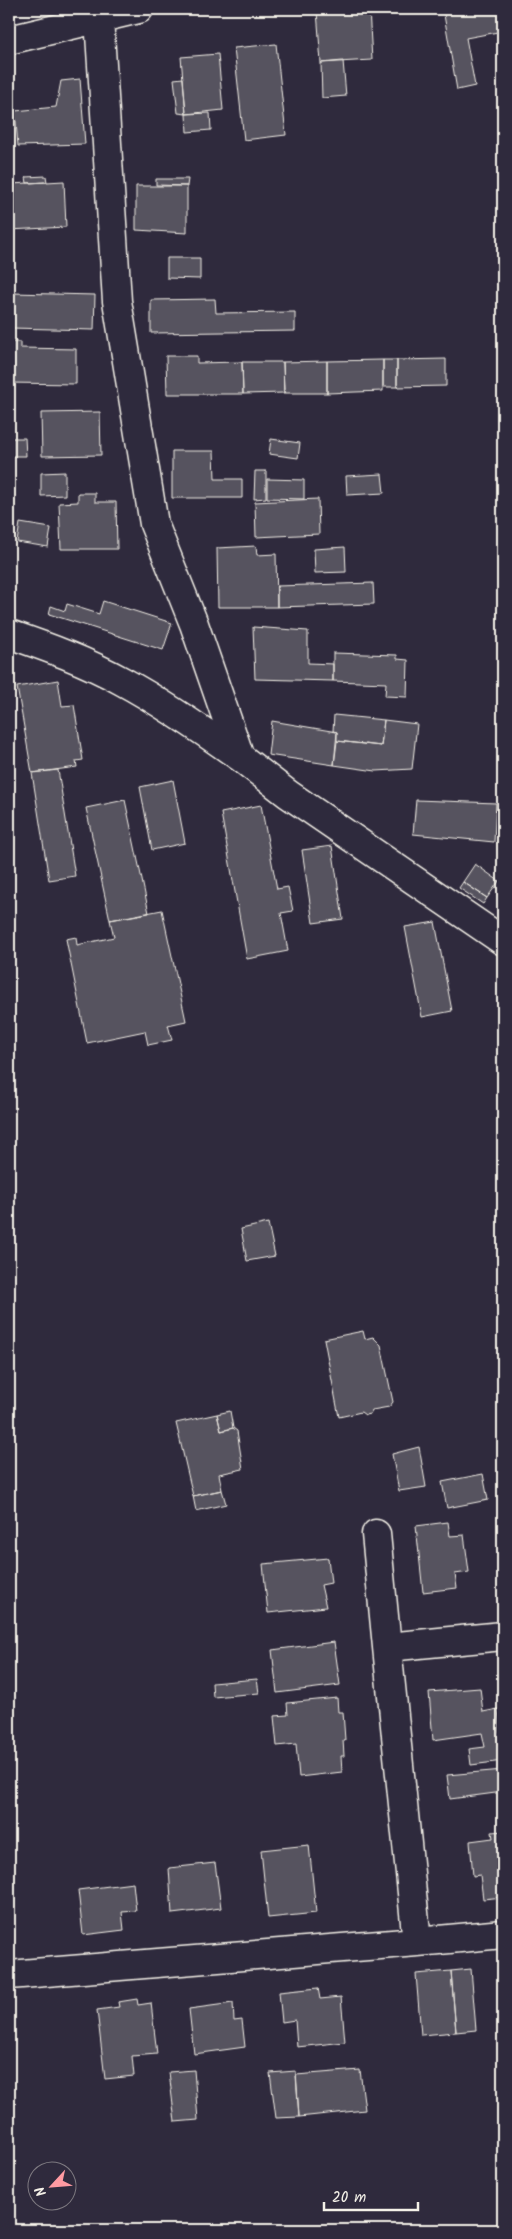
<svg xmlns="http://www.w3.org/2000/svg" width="512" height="2239" font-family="Kalam,sans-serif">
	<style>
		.building { fill: #56525f; stroke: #f4f1e8 }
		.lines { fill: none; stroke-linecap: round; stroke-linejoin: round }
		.street-casing { stroke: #f4f1e8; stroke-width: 31 }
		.street { stroke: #2f2a3d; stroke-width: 28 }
	</style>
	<rect width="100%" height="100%" fill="#2f2a3d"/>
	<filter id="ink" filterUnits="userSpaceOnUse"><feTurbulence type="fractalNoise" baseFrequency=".02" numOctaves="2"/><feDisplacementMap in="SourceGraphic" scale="10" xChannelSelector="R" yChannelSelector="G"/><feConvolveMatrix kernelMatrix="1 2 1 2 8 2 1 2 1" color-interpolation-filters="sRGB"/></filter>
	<g filter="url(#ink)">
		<path class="building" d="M369,9l3,51 -51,3 -4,-52z
			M443,9h60v22l-37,7 9,48 -18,4z
			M276,44l10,91 -42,5 -10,-92z
			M218,54l5,56 -37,4 -5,-57z
			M343,61l3,35 -24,2 -1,-35z
			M183,78l3,36 -8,-1 -4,-34z
			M80,79l5,65 -67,2 -3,-35 41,-4 5,-26z
			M210,113l1,17 -24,2 -1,-18z
			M46,176l1,6 -20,1 -1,-6z
			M156,179h32l-1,7 -31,-1z
			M64,181l2,46 -57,3v-21h3l-1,-25z
			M136,186h51v47l-51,-3z
			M167,258h33v21l-33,-1z
			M9,293h3l-1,35h-2z
			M12,293l83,2 -1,35 -83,-2z
			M215,299l1,14 79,-1v19l-144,2v-33z
			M9,342h11v6l56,1v35l-67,-1z
			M166,356h31v7l45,-1 1,32h-76z
			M446,359v27l-49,1v-27z
			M383,360h14v27h-14z
			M383,360v31l-56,2v-32z
			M327,361v32h-43l-1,-31z
			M242,362h41l1,31 -41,1z
			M100,412l1,43 -59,1 -1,-43z
			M9,438h16l1,18h-17z
			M271,439l29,4 -2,15 -29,-4z
			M172,451h42l1,28h27v19h-70z
			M255,471h11v27l-12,1z
			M65,472v23l-24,1v-23z
			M382,474l2,19 -37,2 -1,-19z
			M267,479l37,1v19l-37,-1z
			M78,493h17v9h21l1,47h-56l-2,-46 19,-1z
			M318,499l1,35 -63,3 -1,-35z
			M20,523l31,5 -3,19 -31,-5z
			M256,546l1,9 19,-1 1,53h-59l-1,-59z
			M345,547l1,25 -31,1 -1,-24z
			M373,583l1,21 -97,3v-21z
			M103,601l69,22 -9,27 -114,-36 2,-8 14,5 2,-7 32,10z
			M253,627l55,4v32l25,1v17l-78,-2z
			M333,653l64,2v4l11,1 -1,37 -22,-1 1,-13 -53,-2z
			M58,680l4,26 12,-1 9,55 -7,1 1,6 -45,6 -15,-86z
			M334,715l50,5 -3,26 -44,-5v-9l-4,-1z
			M384,720l33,4 -5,45 -36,2 -42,-6 3,-24 44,5z
			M272,721l65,11 -3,33 -66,-10z
			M58,770l17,106 -26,4 -17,-107z
			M173,780l12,63 -33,7 -12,-63z
			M125,800l24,113 -39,7 -24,-112z
			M416,800l80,3 -2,39 -81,-8z
			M261,805l16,84 11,-2 5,24 -12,2 7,38 -41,8 -26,-146z
			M332,846l11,73 -30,4 -11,-73z
			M475,864l24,17 -12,17 -24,-16z
			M463,882l24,16 -4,6 -24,-16z
			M162,910l24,111 -18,4 4,15 -24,5 -3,-14 -58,12 -21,-104 10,-2 1,8 37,-8 -4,-17z
			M435,922l17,89 -30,6 -17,-90z
			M268,1223l7,33 -28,5 -6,-32z
			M363,1331l2,8 8,-2 8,8 12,57 -4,5 -17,3 -2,4 -5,1 -4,-3 -22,5 -15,-78z
			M230,1411l3,17 -12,3 -4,-17z
			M217,1414l4,17 12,-3 4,3 6,38 -24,5 3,16 -29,6 -17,-73z
			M419,1447l7,40 -27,4 -7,-37z
			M483,1474l5,26 -41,8 -5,-26z
			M222,1490l4,14 -30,7 -3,-15z
			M503,1513v56l-5,-55z
			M448,1522l2,14 14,-1 5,37 -14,2 2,14 -34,4 -7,-66z
			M328,1558l3,25 -10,2 5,22 -58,6 -5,-49z
			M334,1642l6,43 -63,8 -5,-43z
			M257,1679l2,14 -46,4 -1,-14z
			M480,1688l3,24 15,-3 2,23 3,-1v30l-32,4 -2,-16 16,-2 -3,-14 -49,7 -4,-48z
			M337,1698l1,14h5l2,28h-2l1,16h-3l1,16 -43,5 -3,-33 -19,2 -3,-30 14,-1 -1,-12z
			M503,1770v22l-53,7 -3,-24z
			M503,1831v66l-20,2 -3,-24 -7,1 -3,-35 23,-3 -1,-6z
			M309,1845l7,68 -48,5 -7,-68z
			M215,1863l6,45 -49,6 -3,-46z
			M133,1883l3,28 -14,1 2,18 -41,5 -5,-45z
			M471,1969l5,61 -20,2 -5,-61z
			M451,1971l5,61 -35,3 -5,-61z
			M318,1988l2,11 21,-2 4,45 -48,5 -2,-27 -13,2 -3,-30z
			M137,1999l1,6 13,-2 6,51 -25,2 2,20 -29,3 -8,-69 22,-3 -1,-5z
			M233,2003l1,18 8,-1 3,27 -51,7 -5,-45z
			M194,2070l4,50 -23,2 -6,-50z
			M360,2070l5,40 -66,7 -3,-42z
			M296,2071l3,46 -23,1 -6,-45z"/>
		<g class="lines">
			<defs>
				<path id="street" d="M99,18l18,283 37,223 40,100 46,133 48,37 215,147
					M9,40l130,-31
					M9,634c38,13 77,27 113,47 41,22 80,49 118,76
					M376,1534l11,113
					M503,1636l-116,11 30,295 86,-8
					M9,1975l408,-33"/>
			</defs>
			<use href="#street" class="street-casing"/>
			<use href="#street" class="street"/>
		</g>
	</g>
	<rect width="512" height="2239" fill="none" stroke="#2f2a3d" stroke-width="30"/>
	<rect x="15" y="15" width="482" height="2209" fill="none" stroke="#f4f1e8" stroke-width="2" filter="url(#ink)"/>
	<g transform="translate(52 2186) rotate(244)"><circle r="24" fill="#2f2a3d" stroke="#7e7a81"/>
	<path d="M0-4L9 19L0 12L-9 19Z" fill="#ff9aa2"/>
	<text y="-8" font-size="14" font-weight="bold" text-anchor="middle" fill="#f4f1e8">N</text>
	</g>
	<path d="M324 2202v8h94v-8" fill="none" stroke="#f4f1e8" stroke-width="2.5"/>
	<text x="332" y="2202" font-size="15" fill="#f4f1e8" stroke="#2f2a3d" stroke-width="4" paint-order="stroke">20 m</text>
</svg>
